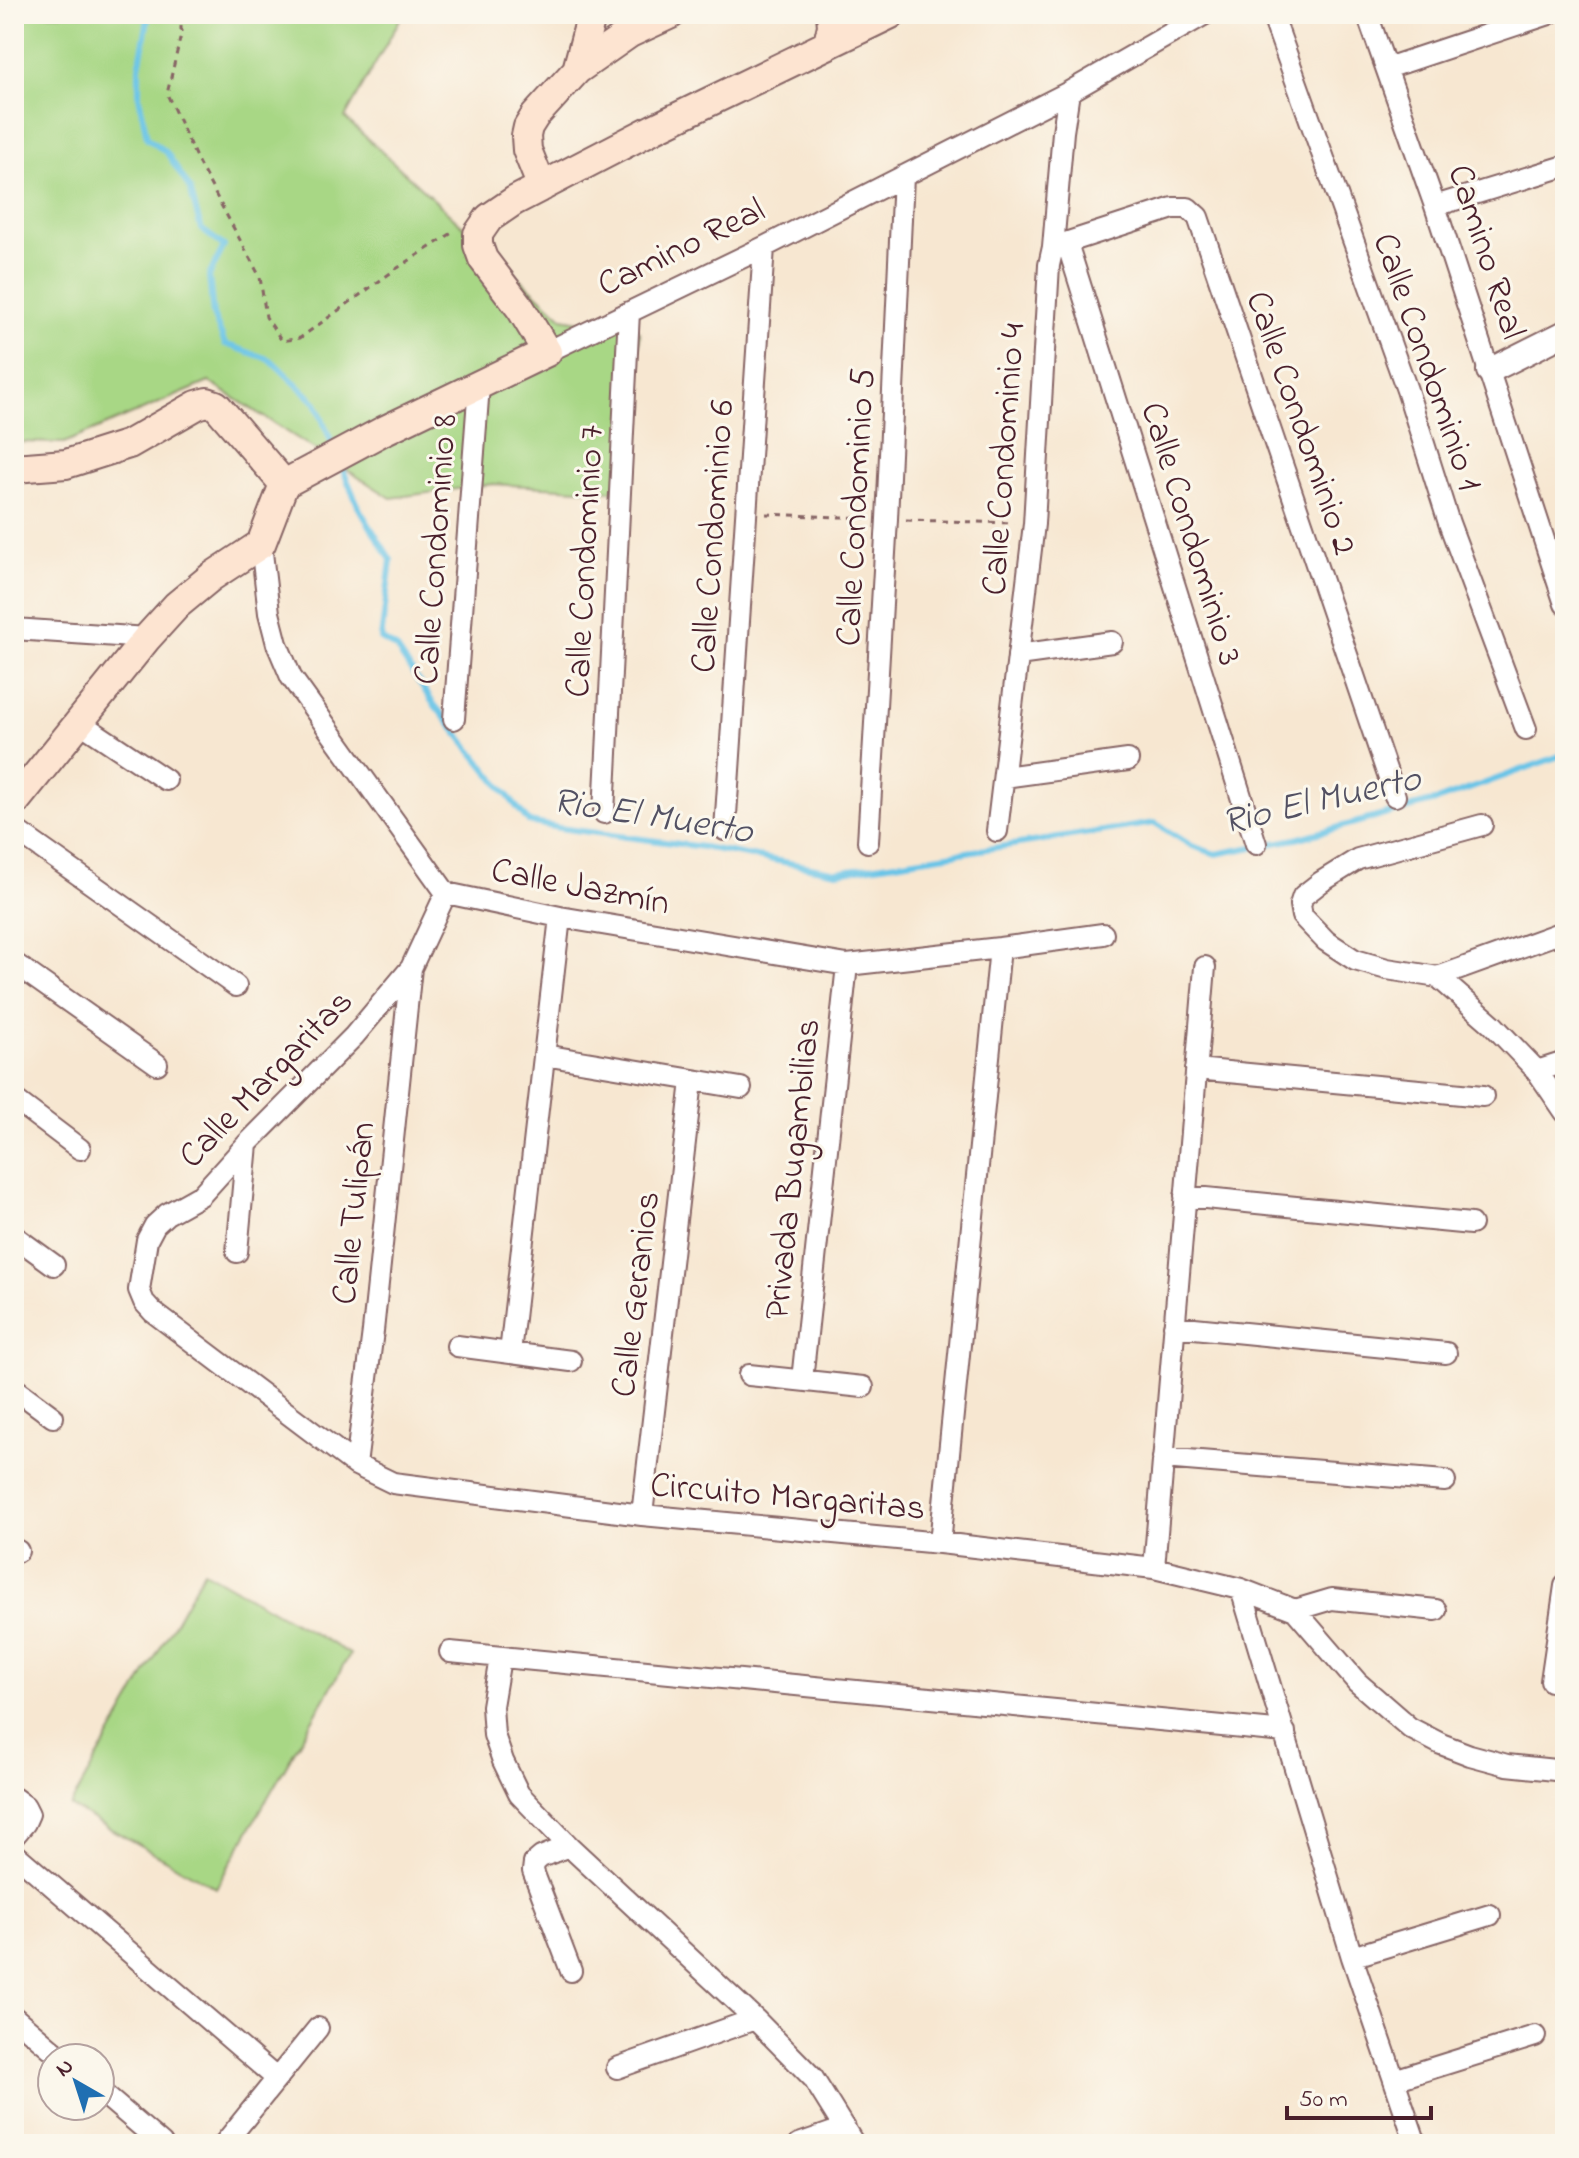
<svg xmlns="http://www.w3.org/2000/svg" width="1579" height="2158" font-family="'Indie Flower',sans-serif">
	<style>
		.green { fill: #a8d785; stroke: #797b58; stroke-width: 2 }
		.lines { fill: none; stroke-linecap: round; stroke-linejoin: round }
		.stream { stroke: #69c4e7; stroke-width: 6 }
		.minor-casing { stroke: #876565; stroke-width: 24 }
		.tertiary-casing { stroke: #876565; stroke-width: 28 }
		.secondary-casing { stroke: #876565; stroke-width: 32 }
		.path { stroke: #876565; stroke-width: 3; stroke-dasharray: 6 6; stroke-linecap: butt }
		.minor { stroke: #fff; stroke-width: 20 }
		.tertiary { stroke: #fff; stroke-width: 24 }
		.secondary { stroke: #fde4d1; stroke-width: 28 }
		.labels { text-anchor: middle; stroke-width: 6; stroke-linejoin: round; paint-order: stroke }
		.street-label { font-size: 36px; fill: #4a1f2b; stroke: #fbf7ec }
		.water-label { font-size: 38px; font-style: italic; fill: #535163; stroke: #fbf7ec }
	</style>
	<rect width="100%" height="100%" fill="#fbf7ec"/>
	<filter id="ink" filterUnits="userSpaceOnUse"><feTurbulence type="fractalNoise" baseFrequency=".0125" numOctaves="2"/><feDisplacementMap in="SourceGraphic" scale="16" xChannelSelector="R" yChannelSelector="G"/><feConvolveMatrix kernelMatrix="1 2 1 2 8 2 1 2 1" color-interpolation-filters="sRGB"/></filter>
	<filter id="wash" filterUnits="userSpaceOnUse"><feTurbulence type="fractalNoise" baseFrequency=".006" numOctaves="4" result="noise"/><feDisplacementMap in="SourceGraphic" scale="32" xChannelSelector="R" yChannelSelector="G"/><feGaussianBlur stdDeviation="1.8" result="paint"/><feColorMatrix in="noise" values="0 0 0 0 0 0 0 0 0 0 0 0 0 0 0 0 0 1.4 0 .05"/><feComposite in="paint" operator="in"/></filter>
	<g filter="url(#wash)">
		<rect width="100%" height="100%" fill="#f7e7d1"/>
		<path class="green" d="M14,14h389l-58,104 218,200 77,14 -10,160 -137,-8 -102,14 -182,-116 -145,61 -50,-1z
			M204,1571l146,83 -134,234 -146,-82z"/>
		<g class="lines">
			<path class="stream" d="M149,14l-10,53v29l8,42 20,15 23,36 11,40 23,17 -15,30 4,39 12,29 46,16 45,43 18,46
				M340,463l20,47 31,50 -10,79 15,9 37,55 96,119 30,6 144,19 134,25 318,-49 37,23 24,8 80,-15 143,-39 126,-46"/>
		</g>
	</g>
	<g filter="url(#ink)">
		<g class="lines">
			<defs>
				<path id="minor" d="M1272,14l135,376 42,133 77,206
					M1367,14l68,192 130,398
					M1387,68l162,-54
					M1435,206l130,-40
					M1067,243l189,601
					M1053,247l120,-39h15l10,9 197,579
					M547,352l217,-105 305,-155 136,-78
					M261,544l8,69 8,31 14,33 155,216 114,24 287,48 153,-17 103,-14
					M14,629l133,9
					M1018,655l94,-13
					M454,719l25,-334
					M79,722l87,58
					M1004,777l124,-17
					M604,813l25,-501
					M1482,825l-124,34 -37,23 -18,14 -3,9 2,11 24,25 29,19 32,9 51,8 127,-46
					M14,829l222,157
					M725,830l39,-583
					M997,831l37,-307 15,-259 4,-18 10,-115 6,-40
					M868,842l19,-323 16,-343
					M446,893l-35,75 -57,68 -107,108 -46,51 -34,19 -12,11 -8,15 -8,50 5,12 9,10 203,153 37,18 249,32 298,28 214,25 87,21 54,21 62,72 53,46 31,16 29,11 37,10 58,6
					M14,963l143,101
					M1438,977l54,47 45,47 28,41
					M544,1055l197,33
					M1196,1069l287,27
					M1537,1071l28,-9
					M14,1099l66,50
					M1185,1196l286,28
					M14,1236l40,29
					M237,1252l10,-108
					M1174,1326l272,27
					M457,1346l114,15
					M510,1353l50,-436
					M749,1375l114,12
					M802,1380l45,-415
					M14,1388l39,29
					M1163,1458l282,23
					M356,1465l17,-134 38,-363
					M642,1515l50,-434
					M940,1543l60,-595
					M14,1549l4,2
					M1154,1568l51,-601
					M1241,1589l111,368 64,187
					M1295,1610l37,-11 104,11
					M450,1652l835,80
					M500,1658l-8,48 2,29 9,26 16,33 50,52 186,173 58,59 41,66
					M1551,1681l14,-95
					M14,1798l11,8 4,8 -4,9 -11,13
					M569,1846l-28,11 -7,6 -1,8 38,100
					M14,1853l262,225
					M1352,1957l138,-42
					M14,2017l48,41
					M617,2068l138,-49
					M1394,2080l141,-44
					M100,2091l62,53
					M224,2144l94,-116
					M799,2144l46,-16"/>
				<path id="tertiary" d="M1489,371l76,-38"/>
				<path id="secondary" d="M828,43l4,-17 -1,-12
					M577,70l15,-56
					M542,187l-15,-37 -1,-14 2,-9 7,-11 42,-46 53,-37 41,-19
					M14,468l52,-4 63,-20 68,-39 10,-3 9,3 68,79 99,-53 164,-79 -26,-43 -38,-50 -5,-14v-11l11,-16 25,-17 141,-73 236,-114
					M14,803l133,-165 30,-33 34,-28 50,-33 23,-60"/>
			</defs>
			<use href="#minor" class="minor-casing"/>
			<use href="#tertiary" class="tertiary-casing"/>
			<use href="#secondary" class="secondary-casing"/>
			<path class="path" d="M181,14v21l-14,59 31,68 62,115 6,40 16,24 18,-3 96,-69 59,-38
				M766,514l100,4
				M906,520l108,3"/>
			<use href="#minor" class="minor"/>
			<use href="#tertiary" class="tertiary"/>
			<use href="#secondary" class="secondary"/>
		</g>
	</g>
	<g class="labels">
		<g class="street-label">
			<text transform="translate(680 245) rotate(-26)" y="13">Camino Real</text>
			<text transform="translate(1489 251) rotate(72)" y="13">Camino Real</text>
			<text transform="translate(1430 361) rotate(71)" y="13">Calle Condominio 1</text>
			<text transform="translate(1304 422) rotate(71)" y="13">Calle Condominio 2</text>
			<text transform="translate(1001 459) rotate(-86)" y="13">Calle Condominio 4</text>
			<text transform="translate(853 507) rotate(-87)" y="13">Calle Condominio 5</text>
			<text transform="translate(1194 533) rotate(73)" y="13">Calle Condominio 3</text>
			<text transform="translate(710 536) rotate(-86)" y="13">Calle Condominio 6</text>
			<text transform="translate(433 549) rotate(-86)" y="13">Calle Condominio 8</text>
			<text transform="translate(582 561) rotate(-87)" y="13">Calle Condominio 7</text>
			<text transform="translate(581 884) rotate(11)" y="13">Calle Jazmín</text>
			<text transform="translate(264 1077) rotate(-46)" y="13">Calle Margaritas</text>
			<text transform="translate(790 1169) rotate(-84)" y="13">Privada Bugambilias</text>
			<text transform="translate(351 1213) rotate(-84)" y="13">Calle Tulipán</text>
			<text transform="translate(633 1294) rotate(-83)" y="13">Calle Geranios</text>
			<text transform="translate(788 1494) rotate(5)" y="13">Circuito Margaritas</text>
		</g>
		<g class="water-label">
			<text transform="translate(1321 798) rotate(-13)" y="13">Rio El Muerto</text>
			<text transform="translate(653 814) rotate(9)" y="13">Rio El Muerto</text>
		</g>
	</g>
	<rect width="1579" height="2158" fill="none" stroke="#fbf7ec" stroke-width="48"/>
	<g transform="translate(76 2082) rotate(321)"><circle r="38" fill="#fbf7ec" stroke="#b4a19f" stroke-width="2"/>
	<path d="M0-6L14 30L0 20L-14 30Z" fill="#1f6fb2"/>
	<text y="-12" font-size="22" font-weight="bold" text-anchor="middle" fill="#4a1f2b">N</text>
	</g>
	<path d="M1287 2106v12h144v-12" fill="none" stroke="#4a1f2b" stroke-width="4"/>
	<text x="1299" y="2106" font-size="24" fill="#4a1f2b" stroke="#fbf7ec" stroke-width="6" paint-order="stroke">50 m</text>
</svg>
